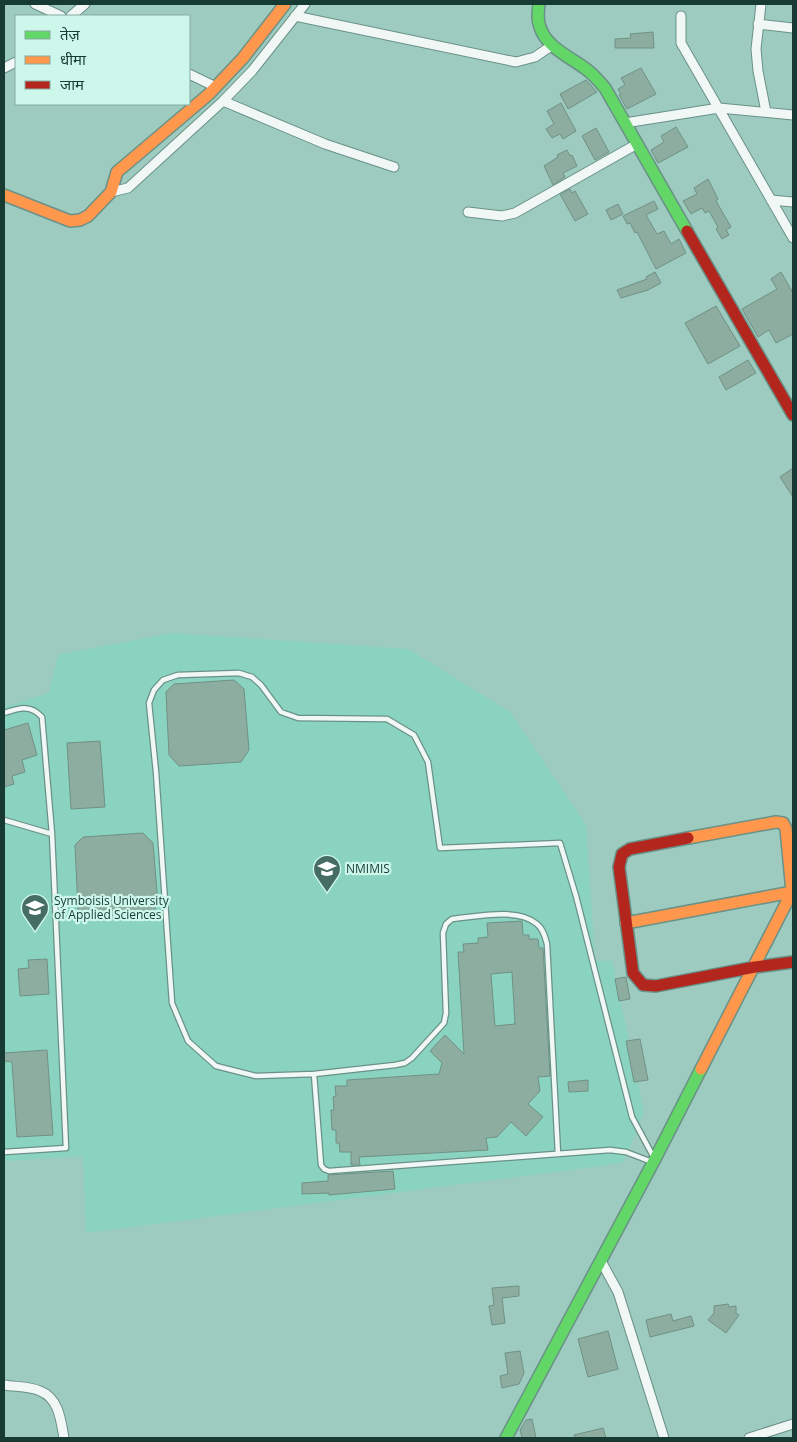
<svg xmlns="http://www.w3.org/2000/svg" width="797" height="1442" font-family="'Open Sans','Noto Sans Devanagari',sans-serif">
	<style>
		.built { fill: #89d3c0 }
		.building { fill: #8cada0; stroke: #709184; fill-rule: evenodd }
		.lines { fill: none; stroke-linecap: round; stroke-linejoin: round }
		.lane-casing { stroke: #6a9187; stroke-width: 7 }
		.street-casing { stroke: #6a9187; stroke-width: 11 }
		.fast-casing { stroke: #6a9187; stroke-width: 14 }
		.slow-casing { stroke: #6a9187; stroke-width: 14 }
		.jam-casing { stroke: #6a9187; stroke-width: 14 }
		.lane { stroke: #f0f7f5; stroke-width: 4.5 }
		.street { stroke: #f0f7f5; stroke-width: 9 }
		.fast { stroke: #63d668; stroke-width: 11 }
		.slow { stroke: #ff974d; stroke-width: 11 }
		.jam { stroke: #b3261e; stroke-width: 11 }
		.labels { text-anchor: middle; stroke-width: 4.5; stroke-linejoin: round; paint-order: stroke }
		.poi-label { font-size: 12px; fill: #173b32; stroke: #cef7eb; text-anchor: start }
	</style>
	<rect width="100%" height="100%" fill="#9dcbbf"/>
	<path class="built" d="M172,633l236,16 102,63 76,113 9,136h17l32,151 -21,51 -537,70 -3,-77 -79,5v-454l45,-14 9,-38z"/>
	<path class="building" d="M653,32l1,16h-39v-9l16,-1 -1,-4z
		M641,68l15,26 -29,15 -8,-14 2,-1 -3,-5 7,-4 -4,-7z
		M586,80l11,12 -29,17 -8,-15z
		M561,103l15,28 -13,8 -3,-5 -8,4 -6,-9 8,-5 -7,-13z
		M676,127l12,20 -30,16 -7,-13 13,-8 -3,-6z
		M596,128l13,24 -14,8 -13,-24z
		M567,150l3,6 2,-1 5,11 -14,7 2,4 -12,8 -9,-19 14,-9 -1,-2z
		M708,179l10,20 -2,2 15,26 -5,3 3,5 -7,4 -6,-10 2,-2 -9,-16 -4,2 -3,-5 -11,6 -8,-13 14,-7 -3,-6z
		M570,189l2,4 3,-2 13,23 -13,7 -15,-27z
		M654,201l4,8 -12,6 11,19 7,-3 7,13 8,-5 7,14 -30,16 -19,-37 -2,1 -5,-10 -3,1 -4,-8z
		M618,204l5,10 -12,6 -5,-10z
		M655,272l6,11 -13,7 -27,8 -4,-8 30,-11 -1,-2z
		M781,272l12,21v41l-17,9 -7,-13 -11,7 -16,-28 35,-20 -6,-10z
		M716,306l24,40 -32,18 -23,-41z
		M748,360l8,13 -30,17 -7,-13z
		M793,468v29l-13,-20z
		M234,680l10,9 5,61 -8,12 -62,4 -10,-11 -3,-63 8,-8z
		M28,723l9,32 -15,5 3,12 -13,4 2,8 -10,3v-57z
		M100,741l5,66 -34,2 -4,-66z
		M143,833l10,10 5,61 -8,11 -62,5 -10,-11 -3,-64 8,-8z
		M522,921l1,14h6v4h9l1,9h4l7,128 -12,1 2,14 -12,13 15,13 -17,19 -15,-14 -14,15 -11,1 2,12 -129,7 1,8h-9v-13h-11l-1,-9h-3v-13h-4l-1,-20h3l-1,-13 3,-1 -1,-10h12v-6l92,-6 3,-11 -12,-12 15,-16 19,19 -6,-102h6l-1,-8 15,-1v-5l10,-1 -1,-14zM512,972l3,52 -20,2 -4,-52z
		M47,959l2,35 -29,2 -2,-27 11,-1 -1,-8z
		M626,977l4,22 -11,2 -4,-22z
		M640,1039l8,41 -14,2 -8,-41z
		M47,1050l6,85 -36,2 -5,-75 -8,-1v-8z
		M588,1080v11l-19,1 -1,-10z
		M393,1171l2,18 -66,6v-2l-27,1v-11l26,-2v-6z
		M519,1286v10l-17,2 3,25 -13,2 -3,-19 5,-1 -2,-17z
		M728,1304l1,3 7,-1v7l3,2 -13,18 -18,-13 6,-7v-7z
		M671,1314l2,7 18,-5 3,10 -44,11 -4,-17z
		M608,1331l10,38 -30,8 -10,-38z
		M520,1351l4,22 -5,11 -17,4 -2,-12 8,-2 -3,-21z
		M532,1419l4,19h-14l-2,-8 6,-10z
		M603,1428l3,10h-31l-1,-3z"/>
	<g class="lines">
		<defs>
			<path id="lane" d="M4,713c15,-5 26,-9 38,4l10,117
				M4,820l48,14 14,314 -62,4
				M314,1074l7,91 3,4 5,2 281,-21 16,2 26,10
				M558,1154l-11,-210c-2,-8 -4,-15 -10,-20 -19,-17 -62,-7 -85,-5l-6,5 -3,9 3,80 -2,10 -32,35 -7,5 -10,2 -81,9 -58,2 -40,-10 -28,-25 -16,-38 -16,-231 -7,-69 5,-13 9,-10 15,-5 61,-2 13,4 9,8 20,27 17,6 89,1 27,16 14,27 12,86 120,-5 16,53 56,221 21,39"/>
			<path id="street" d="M35,4l26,12
				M761,4l-5,45 2,22 8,41
				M71,16l14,-12
				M295,16l221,46 19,-5 16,-11
				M681,16v27l112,195
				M758,24l35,4
				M4,68l12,-6
				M189,74l27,13
				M223,101l102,43 69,23
				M625,123l94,-15 74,7
				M111,192l17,-4 95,-87 29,-30 53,-67
				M771,200l22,2
				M468,212l34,4 13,-3 122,-69
				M601,1261l17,31 46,146
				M4,1385c11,2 25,1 36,6 19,7 21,30 24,47
				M749,1438l44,-14"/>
			<path id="fast" d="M539,4c-1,8 -2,16 1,23 6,20 30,30 46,42 7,5 13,12 19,19l82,143
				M506,1438l149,-279 46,-90"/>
			<path id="slow" d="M4,195l66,26 10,-1 8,-4 23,-24 6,-20 92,-78 34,-36 42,-54
				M626,923l166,-31 -6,-63 -3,-6 -7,-1 -88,16
				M701,1069l92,-179"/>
			<path id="jam" d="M687,231l106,184
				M688,838l-58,11 -8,5 -3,13 14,106 10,12 13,1 99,-19 38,-5"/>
		</defs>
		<use href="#lane" class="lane-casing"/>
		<use href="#street" class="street-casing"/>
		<use href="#fast" class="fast-casing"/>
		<use href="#slow" class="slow-casing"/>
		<use href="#jam" class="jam-casing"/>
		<use href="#lane" class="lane"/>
		<use href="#street" class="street"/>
		<use href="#fast" class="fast"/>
		<use href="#slow" class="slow"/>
		<use href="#jam" class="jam"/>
	</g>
	<defs>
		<symbol id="university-pin" viewBox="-11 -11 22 30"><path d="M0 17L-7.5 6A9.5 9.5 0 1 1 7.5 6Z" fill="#466d63" stroke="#cef7eb"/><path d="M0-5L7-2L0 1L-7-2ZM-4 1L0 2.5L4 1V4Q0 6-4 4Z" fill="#fff"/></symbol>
	</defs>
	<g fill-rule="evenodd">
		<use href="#university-pin" x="311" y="853" width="32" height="43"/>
		<use href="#university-pin" x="19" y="892" width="32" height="43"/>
	</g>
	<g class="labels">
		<g class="poi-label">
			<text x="346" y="873">NMIMIS</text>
			<text x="54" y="905">Symboisis University<tspan x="54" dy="14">of Applied Sciences</tspan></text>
		</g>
	</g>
	<rect width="797" height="1442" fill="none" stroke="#173b32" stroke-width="10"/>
	<rect x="15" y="15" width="175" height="90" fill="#cef7eb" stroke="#85aca1"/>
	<rect x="25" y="31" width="25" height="8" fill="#63d668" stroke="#85aca1"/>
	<text x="60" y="40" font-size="15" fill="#173b32">तेज़</text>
	<rect x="25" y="56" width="25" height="8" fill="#ff974d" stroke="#85aca1"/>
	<text x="60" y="65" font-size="15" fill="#173b32">धीमा</text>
	<rect x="25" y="81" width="25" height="8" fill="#b3261e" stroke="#85aca1"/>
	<text x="60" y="90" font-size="15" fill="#173b32">जाम</text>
</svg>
